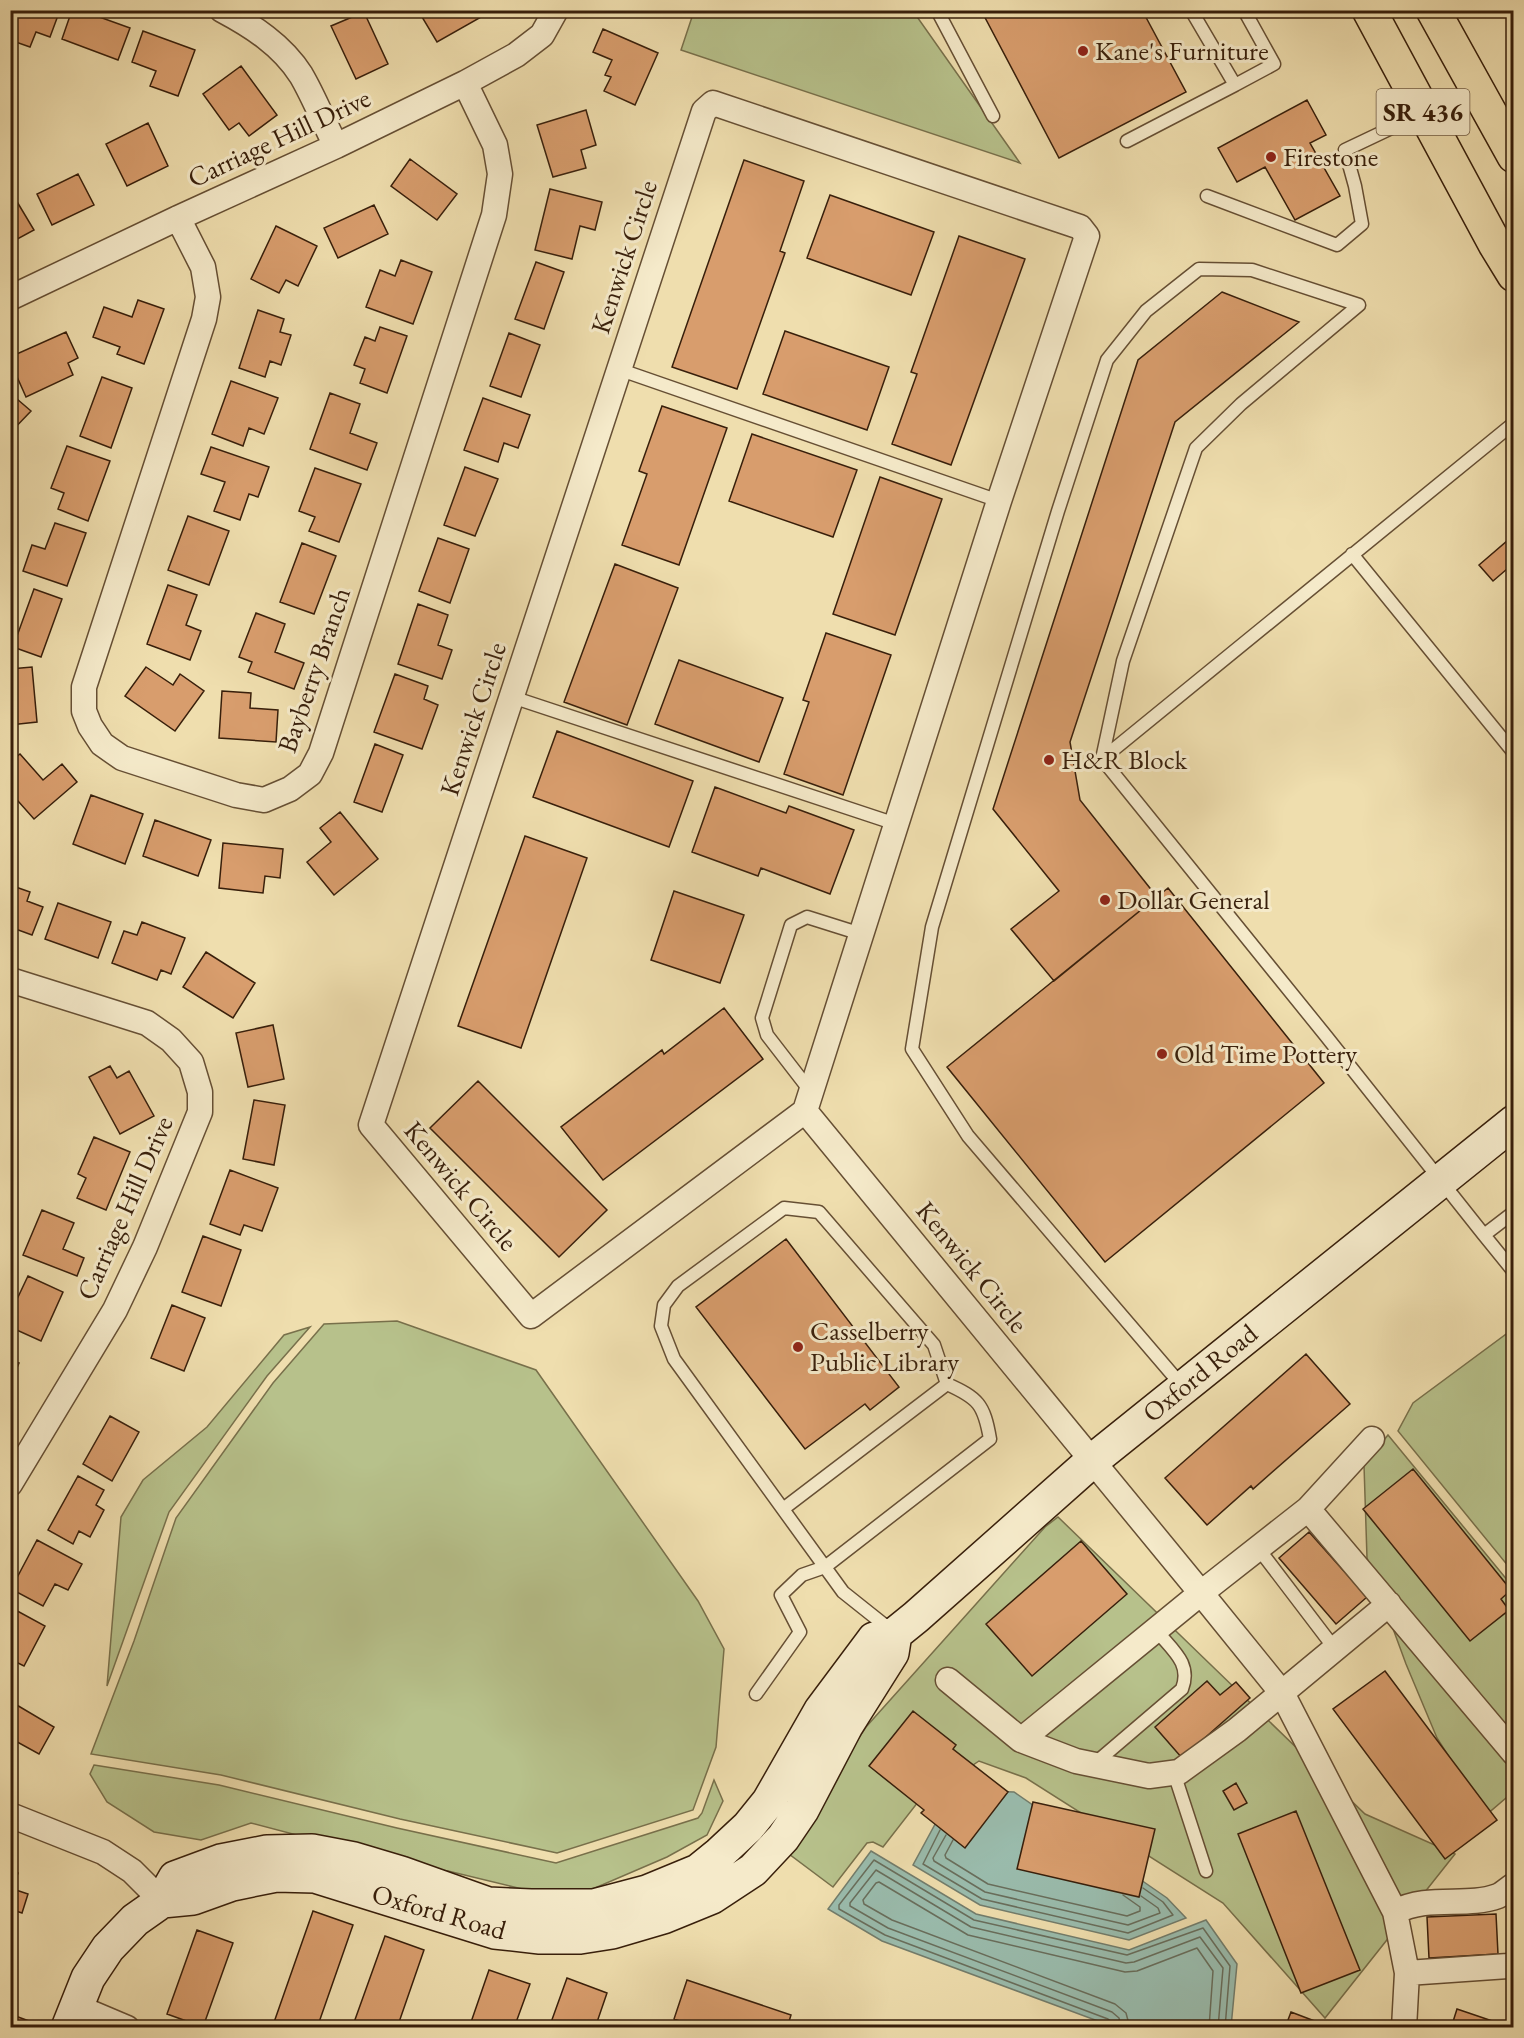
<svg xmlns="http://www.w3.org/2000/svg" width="1524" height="2038" font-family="'EB Garamond',serif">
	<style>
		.green { fill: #b7c18b; stroke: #78704b; stroke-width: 1.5 }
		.water { fill: #9abcad; stroke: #737d6c; stroke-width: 1.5 }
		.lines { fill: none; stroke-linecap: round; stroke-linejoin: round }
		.shore { stroke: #696e5c; stroke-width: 1.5 }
		.building { fill: #d89d6d; stroke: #381f0b; stroke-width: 1.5 }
		.lane-casing { stroke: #664f34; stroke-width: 15 }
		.street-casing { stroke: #664f34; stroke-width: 27 }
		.secondary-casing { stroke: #381f0b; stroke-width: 36 }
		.primary-casing { stroke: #381f0b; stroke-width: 36 }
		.lane { stroke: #f5eaca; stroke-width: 12 }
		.street { stroke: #f5eaca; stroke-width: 24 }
		.secondary { stroke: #f5eaca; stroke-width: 33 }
		.primary { stroke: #efdeae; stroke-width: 33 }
		.poi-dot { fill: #8f2418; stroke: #f5eaca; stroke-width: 2 }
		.labels { text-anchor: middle; stroke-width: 6; stroke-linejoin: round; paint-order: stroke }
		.shield { fill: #f5eaca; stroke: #715c44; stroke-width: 1.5 }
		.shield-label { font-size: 26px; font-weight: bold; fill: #381f0b }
		.poi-label { font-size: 27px; fill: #381f0b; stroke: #f5eaca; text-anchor: start }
		.street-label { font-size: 27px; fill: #381f0b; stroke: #f5eaca }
	</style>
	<rect width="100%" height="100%" fill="#efdeae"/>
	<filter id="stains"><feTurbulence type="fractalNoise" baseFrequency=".00333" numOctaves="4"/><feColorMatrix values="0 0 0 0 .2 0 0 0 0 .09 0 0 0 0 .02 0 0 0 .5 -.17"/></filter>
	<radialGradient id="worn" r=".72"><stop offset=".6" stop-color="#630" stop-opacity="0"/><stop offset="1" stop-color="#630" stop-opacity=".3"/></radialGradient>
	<path class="green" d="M694,11h219l107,152 -339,-113z
		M397,1321l139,49 162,231 26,48 -8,98 -23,63 -136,43 -157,-34 -179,-44 -130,-21 43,-113 42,-123 97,-135 51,-59z
		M310,1327l-43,49 -98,136 -62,174 14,-169 22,-37 64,-53 77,-92z
		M1513,1329v243l-115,-141 15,-28z
		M1388,1435l125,152v205l-27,23 -49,-77 -31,-74 -39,-106 -3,-93z
		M1058,1517l307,297 90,40 -130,164 -102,-115 -197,-125 -47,-17 -61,41 -35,45 -10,-5 -6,1 -34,44 -48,-36 81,-124 179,-200z
		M94,1765l125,20 178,43 159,35 142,-45 4,-5 12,-33 9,21 -16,34 -40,22 -79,34 -62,-1 -78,-19 -30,-4 -167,-44 -50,17 -47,-8 -47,-30 -17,-28z"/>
	<path class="water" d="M984,1791l30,1 153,106 19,20 -57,22 -149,-35 -67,-40 39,-72z
		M871,1851l105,63 153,36 77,-30 31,44 -6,63h-117l-232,-86 -54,-32z"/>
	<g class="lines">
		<path class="shore" d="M940,1830l-17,34 59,35 146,34 45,-18 -10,-13 -20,-14
			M946,1835l-13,23 1,3 51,31 143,33 32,-12 -2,-5 -17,-12
			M953,1840l-8,15 1,3 42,26 139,32 13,-5v-4l-17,-12
			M1113,2028v-5l-5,-4 -223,-84 -46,-26v-4l35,-45 100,60 153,35 76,-27 27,38 -5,62
			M1121,2028l-2,-10 -7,-6 -224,-84 -38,-22v-3l26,-33 95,57 155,36 8,-1 66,-25 23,31 -5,60
			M1130,2028l-4,-15 -11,-9 -223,-84 -28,-16 -1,-4 13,-17 3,-1 89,53 157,37 12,-1 60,-23 16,23 -4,57"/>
	</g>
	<path class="building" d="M10,10h50l-10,27 -14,-5 -6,15 -20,-7z
		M72,10h8l50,18 -12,32 -56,-21z
		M432,10h57l1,2 -53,30 -15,-25z
		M981,10h161l44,82 -127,66z
		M364,12l24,52 -32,15 -25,-53z
		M603,29l55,24 -23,52 -31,-14 7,-14 -6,-2 7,-15 -19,-8z
		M143,31l52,19 -17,46 -28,-10 6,-15 -24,-9z
		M241,66l36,49 -28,21 -10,-13 -10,7 -26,-36z
		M1307,100l19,35 -16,8 30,53 -45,24 -30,-53 -28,15 -19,-34z
		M586,110l10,35 -15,5 5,18 -33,9 -16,-52z
		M148,123l20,43 -41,20 -21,-42z
		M410,159l47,35 -20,26 -46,-34z
		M744,160l60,21 -24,70 5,2 -48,136 -65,-22z
		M78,174l16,31 -42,20 -15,-31z
		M550,189l52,13 -7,28 -15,-4 -8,33 -37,-9z
		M10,190l24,40 -24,13z
		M830,195l104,37 -23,63 -104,-37z
		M374,205l14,29 -50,24 -14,-30z
		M276,226l41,20 -19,40 -12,-6 -7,13 -28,-14z
		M959,236l66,23 -74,206 -59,-21 25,-70 -6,-2z
		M401,260l31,12 -19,52 -47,-17 14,-37 15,6z
		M536,262l28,10 -20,57 -29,-10z
		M1222,292l77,30 -124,100 -105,320 10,58 77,97 -103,84 -43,-52 48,-38 -66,-82 145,-449z
		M138,300l26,9 -20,55 -27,-10 3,-7 -27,-10 11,-30 28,10z
		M258,310l26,9 -4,13 11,3 -10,30 -11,-4 -5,16 -26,-9z
		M380,327l27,9 -20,57 -27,-10 5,-14 -11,-4 11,-28 10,4z
		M785,331l104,36 -22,63 -104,-36z
		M66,332l12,26 -10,5 5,12 -47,22 -16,-36v-4z
		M509,333l31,12 -19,52 -31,-11z
		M102,377l30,11 -21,60 -31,-12z
		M231,381l47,17 -14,36 -15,-6 -6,18 -31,-12z
		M10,393l21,18 -21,22z
		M330,393l30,11 -10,29 27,10 -10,27 -57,-21z
		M483,398l47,17 -12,33 -14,-5 -6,19 -34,-12z
		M662,406l65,22 -48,137 -57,-20 25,-71 -8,-3z
		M752,434l105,36 -24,67 -104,-36z
		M67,446l43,15 -22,60 -30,-12 6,-16 -13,-5z
		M211,447l58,20 -11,30 -9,-3 -9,26 -26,-9 11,-29 -24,-8z
		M465,467l33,12 -23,57 -31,-11z
		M315,468l46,16 -22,58 -30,-11 6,-14 -16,-6z
		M880,477l62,22 -47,136 -62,-21z
		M188,516l41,15 -20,54 -41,-15z
		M55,523l31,10 -19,53 -44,-15 9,-26 13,4z
		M1514,535v28l-21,18 -14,-16z
		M438,538l31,11 -19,54 -31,-12z
		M302,543l34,13 -22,58 -34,-12z
		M615,564l63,24 -51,137 -63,-23z
		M168,585l29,10 -11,30 15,6 -11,29 -43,-16z
		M34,589l28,10 -21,58 -28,-10z
		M418,604l30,11 -10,30 14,5 -10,29 -44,-15z
		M256,613l29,11 -10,28 29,11 -10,26 -46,-17 4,-10 -13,-5z
		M826,633l65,22 -48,140 -59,-21 25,-72 -6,-2z
		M679,660l104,38 -24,64 -104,-38z
		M32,667l5,55 -27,3v-56z
		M146,667l27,18 7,-11 24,17 -29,40 -50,-35z
		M395,674l33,12 -4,13 14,6 -16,44 -48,-17z
		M222,691l29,2 -1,15 28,2 -2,32 -57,-4z
		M557,731l136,50 -24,66 -136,-50z
		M375,744l28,11 -21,57 -28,-10z
		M20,754l23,26 19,-16 15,18 -43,37 -24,-27v-30z
		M715,787l71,26 3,-7 65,24 -24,64 -69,-26 -3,8 -66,-24z
		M91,795l52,19 -18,50 -52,-20z
		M340,812l38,47 -44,36 -27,-33 24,-20 -11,-14z
		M155,820l56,20 -13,36 -55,-20z
		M525,836l62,22 -66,190 -63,-22z
		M223,843l60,6 -3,29 -15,-2 -2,17 -44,-5z
		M10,885l20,7 -3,9 16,6 -11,28 -22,-8z
		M1168,888l156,195 -219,179 -158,-195z
		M674,891l70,24 -24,68 -69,-23z
		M58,903l53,19 -13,36 -53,-19z
		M142,922l43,16 -14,36 -10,-4 -4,10 -45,-17 12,-32 13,4z
		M206,952l49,31 -22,35 -50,-31z
		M724,1008l39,51 -160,121 -42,-53 101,-77 2,4z
		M273,1025l11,54 -36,8 -12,-54z
		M110,1066l7,12 12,-7 25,45 -34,18 -31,-57z
		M478,1081l129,129 -48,47 -129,-129z
		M254,1100l31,5 -11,60 -31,-6z
		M94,1137l36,15 -24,58 -29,-12 9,-20 -8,-4z
		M230,1170l48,18 -16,43 -18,-6 -4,10 -30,-11z
		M42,1210l32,13 -11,26 21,9 -7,18 -54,-21z
		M203,1236l38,14 -20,56 -39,-14z
		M786,1239l113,148 -29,23 -5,-6 -60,45 -109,-142z
		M28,1276l35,16 -22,49 -31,-14v-13z
		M172,1305l33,13 -21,53 -33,-13z
		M1306,1354l44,50 -97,85 -2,-3 -44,39 -42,-47z
		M10,1360l9,3 -9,22z
		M110,1416l29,16 -27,49 -29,-17z
		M1413,1469l98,121 -10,9 8,11 -39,31 -107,-132z
		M78,1476l26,14 -8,15 8,5 -14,27 -11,-6 -6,13 -25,-14z
		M1309,1532l58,65 -31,27 -57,-66z
		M37,1540l45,24 -14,26 -13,-6 -12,22 -32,-17z
		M1081,1541l46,53 -95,82 -46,-52z
		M10,1607l35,19 -21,40 -14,-7z
		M1385,1671l112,149 -52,39 -112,-150z
		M1207,1681l13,14 16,-13 14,16 -68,60 -27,-31z
		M10,1701l44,26 -15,27 -29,-16z
		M913,1711l43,34 -3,4 55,43 -43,56 -44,-35 3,-3 -55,-44z
		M1236,1783l11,20 -13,7 -11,-19z
		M1033,1802l122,27 -16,68 -122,-28z
		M1296,1811l64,159 -59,23 -63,-159z
		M10,1871l8,2 -5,16 15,5 -6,19 -12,-4z
		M313,1911l40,14 -36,103h-45z
		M1496,1914l2,40 -69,4 -2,-41z
		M197,1930l36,13 -30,84 -36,-13z
		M385,1936l39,14 -27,78h-45z
		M489,1970l41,14 -16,44h-45z
		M567,1978l40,15 -12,35h-46z
		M687,1980l104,35 -4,13h-88l-25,-9z
		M1457,2009l56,19h-62z
		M1291,2012l42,16h-48z
		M10,2014l19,7 -3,7h-16z"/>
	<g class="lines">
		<defs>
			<path id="lane" d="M937,10l56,106
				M1235,85l39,-21 -30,-54
				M1127,141l108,-56 -44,-75
				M1207,196l130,49 25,-21 -7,-38 -10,-36 78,-37
				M618,369l381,132
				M1514,423l-412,336 224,277 158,199 30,-23
				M1352,554l162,199
				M512,697l384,127
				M1102,759l21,-98 73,-213 45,-44 118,-99 -107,-35 -53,-1 -53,42 -39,49 -49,151 -126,416 -20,122 56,87 215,251
				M811,1092l-44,-57 -5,-17 29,-93 16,-8 54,17
				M1484,1235l30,37
				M783,1509l164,-125
				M1258,1548l77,101
				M756,1694l44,-62 -19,-37 21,-20 23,-8 165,-128c-6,-35 -12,-41 -43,-55l-13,-39 -115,-133 -35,-4 -106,78 -14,19 -3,21 13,33 169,233 49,39
				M1093,1765l89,-76c10,-26 -10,-39 -26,-59
				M1174,1773l32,98"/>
			<path id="street" d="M222,10c30,16 60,35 79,65 13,22 23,48 35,71
				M178,218l25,49 5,30 -4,22 -120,368v24l6,15 12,18 20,14 114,37 28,5 26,-11 20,-15 11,-21 173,-538 6,-41 -5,-29 -30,-62
				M10,298l168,-80 158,-72 129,-63 51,-28 26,-20 14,-25
				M10,980l137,43 24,17 20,22 9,30v20l-55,135 -30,63 -105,174
				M805,1111l-274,205 -160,-191 333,-1014 9,-8 367,124 7,9 -88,265 -194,610 396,482 107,-84 206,244
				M1308,1509l64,-70
				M948,1680l73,60 55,21 73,15 30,-4 58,-42 152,-126
				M1021,1740l180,-147 81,100 113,219
				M10,1815l93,37 29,19 30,30
				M1514,1885c-5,3 -11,9 -16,11 -32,12 -69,-2 -103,16l12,61 101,-7 6,-2
				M75,2006l52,22
				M1404,2028l3,-55"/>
			<path id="secondary" d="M162,1901l31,-3 39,-14 44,-9 39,1 180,56 45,5h40l32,-5 51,-15 49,-20 41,-27 30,-32 19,-28 44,-84 46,-73 3,-19
				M68,2028l20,-50 20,-30 27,-28 27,-19 13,-23 46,-17 46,-9 45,-1 42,8 47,14 87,31 43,2h63l53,-14 51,-21 21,-17 29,-27 21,-26 52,-91 53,-71 21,-5 21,-17 176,-156 422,-339"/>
			<path id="primary" d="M1369,10l126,234 19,31
				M1433,10l81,146"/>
		</defs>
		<use href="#lane" class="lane-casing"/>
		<use href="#street" class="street-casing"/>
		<use href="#secondary" class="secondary-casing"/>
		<use href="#primary" class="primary-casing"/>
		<use href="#lane" class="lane"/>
		<use href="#street" class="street"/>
		<use href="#secondary" class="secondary"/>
		<use href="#primary" class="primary"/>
	</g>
	<g class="poi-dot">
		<circle cx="1083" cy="51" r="6"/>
		<circle cx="1271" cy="157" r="6"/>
		<circle cx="1049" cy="760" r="6"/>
		<circle cx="1105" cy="900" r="6"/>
		<circle cx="1162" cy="1054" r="6"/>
		<circle cx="798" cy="1347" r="6"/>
	</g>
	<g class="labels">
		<rect class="shield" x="1376.5" y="89" width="93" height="46" rx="4.5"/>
		<g class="shield-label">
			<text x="1423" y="121">SR 436</text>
		</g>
		<g class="poi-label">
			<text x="1095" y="60">Kane's Furniture</text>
			<text x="1283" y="166">Firestone</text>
			<text x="1061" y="769">H&amp;R Block</text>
			<text x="1117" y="909">Dollar General</text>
			<text x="1174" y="1063">Old Time Pottery</text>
			<text x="810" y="1340">Casselberry<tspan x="810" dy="31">Public Library</tspan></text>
		</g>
		<g class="street-label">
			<text transform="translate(279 138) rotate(-25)" y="9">Carriage Hill Drive</text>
			<text transform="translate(624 257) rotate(-72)" y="9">Kenwick Circle</text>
			<text transform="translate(314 670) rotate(-71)" y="9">Bayberry Branch</text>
			<text transform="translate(473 719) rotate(-72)" y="9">Kenwick Circle</text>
			<text transform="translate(461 1186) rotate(50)" y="9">Kenwick Circle</text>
			<text transform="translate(125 1208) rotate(-66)" y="9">Carriage Hill Drive</text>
			<text transform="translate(972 1267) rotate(51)" y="9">Kenwick Circle</text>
			<text transform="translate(1200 1373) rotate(-39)" y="9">Oxford Road</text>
			<text transform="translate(439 1912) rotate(16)" y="9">Oxford Road</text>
		</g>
	</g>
	<rect width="1524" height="2038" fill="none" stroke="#efdeae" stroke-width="36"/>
	<rect x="12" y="12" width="1500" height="2014" fill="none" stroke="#381f0b" stroke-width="3"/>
	<rect x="18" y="18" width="1488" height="2002" fill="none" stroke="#381f0b" stroke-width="1.5"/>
	<rect width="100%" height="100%" filter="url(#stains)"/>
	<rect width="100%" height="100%" fill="url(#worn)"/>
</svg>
